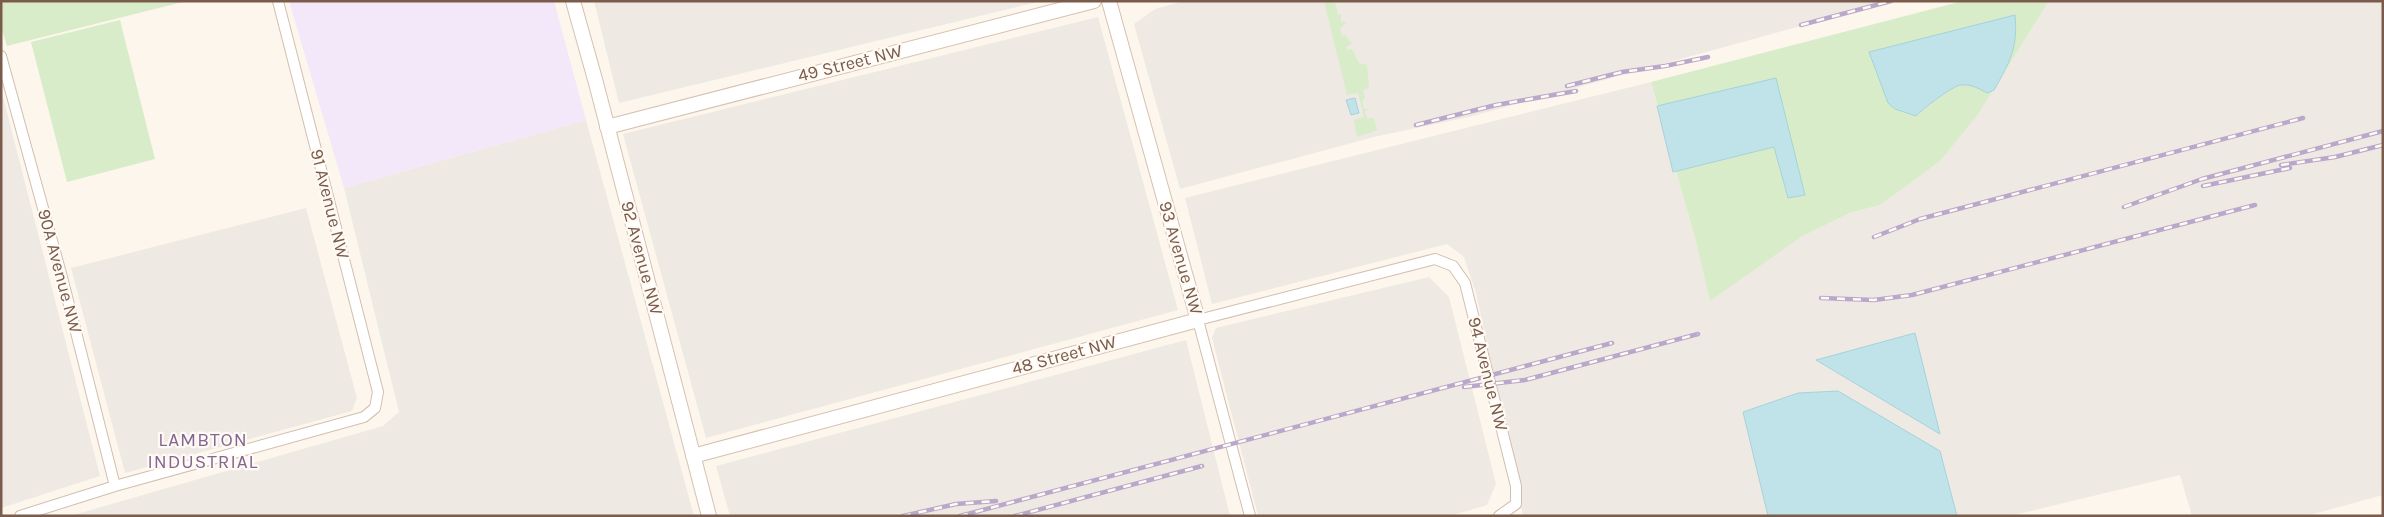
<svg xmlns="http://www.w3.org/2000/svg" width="2384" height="517" font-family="Karla,sans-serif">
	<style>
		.industrial { fill: #efe9e4 }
		.education { fill: #f3e8fa }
		.green { fill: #d8ecc9 }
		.water { fill: #bfe3e8; stroke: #a5d3da }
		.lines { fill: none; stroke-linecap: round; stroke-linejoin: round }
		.street-casing { stroke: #d1beb0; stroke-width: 12 }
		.secondary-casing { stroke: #d6c0b0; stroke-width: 16 }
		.street { stroke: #fff; stroke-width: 10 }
		.secondary { stroke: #fff; stroke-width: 14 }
		.rail-casing { stroke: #b9a8c9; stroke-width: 4.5 }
		.rail { stroke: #fffaf3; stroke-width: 2.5; stroke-dasharray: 8; stroke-linecap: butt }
		.labels { text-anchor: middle; stroke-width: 4.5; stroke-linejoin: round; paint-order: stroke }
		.street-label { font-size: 18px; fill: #7a5c4d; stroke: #fffaf3 }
		.neighbourhood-label { font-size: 19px; letter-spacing: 1px; fill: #846695; stroke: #fffaf3 }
	</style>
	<rect width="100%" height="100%" fill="#fdf6ec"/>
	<path class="industrial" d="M594,1h448l-423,102z
		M1184,1h708l-419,115 -99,21 -194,52 -46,-165 21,-15z
		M2049,1h334v494l-77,21h-114l-12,-41 -170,41h-487l-47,-223 -12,-36 -17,-13 -235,60 -27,-106 466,-116 44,156 15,62 91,-63 49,-24 30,-8 99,-92z
		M1098,17l80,293 -472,128 -83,-304z
		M1,89l99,387 -99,32z
		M586,120l108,396h-624l313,-90 16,-14 -55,-224z
		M306,208l51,190 -5,13 -227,62 -54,-205z
		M1429,277l20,20 47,187 -9,21 -37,11h-192l-46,-178 4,-10z
		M1186,340l44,176h-500l-14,-50z"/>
	<path class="education" d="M289,1h265l32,119 -242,68z"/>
	<path class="green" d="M1,1h186l-180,45 -6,-19z
		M1324,1l11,1 3,13 3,-1v8h6l-7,6 2,8 3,-1 7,9 -5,2v4l5,-1 7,14 8,2 2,23 -6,2 2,8 -3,3 2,8h5l-4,2 2,8 7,-1 3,12 -20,7 -3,-17 10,-3 -6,-24 -11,2z
		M1963,1h86l-70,112 -39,48 -60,44 -30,8 -49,24 -91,64 -15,-63 -44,-156z
		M120,20l35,139 -88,23 -36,-140z"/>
	<path class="water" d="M2015,15c3,33 -5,47 -21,75l-7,3c-9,-5 -16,-9 -26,-8 -7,0 -39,24 -45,31l-21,-7 -7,-6 -19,-51z
		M1776,78l29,117 -17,3 -14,-51 -101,25 -16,-66z
		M1355,98l4,15 -8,2 -5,-15z
		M1915,333l25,101 -124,-74z
		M1838,391l102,60 17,65h-189l-25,-104 55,-19z"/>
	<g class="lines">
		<defs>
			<path id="street" d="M1,56l61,221 53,209
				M20,516l95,-30 249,-69 11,-9 3,-16 -100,-391
				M1250,516l-52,-196 237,-61 18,7 12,17 51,203v18l-17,12"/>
			<path id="secondary" d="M573,1l23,82 113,433
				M607,127l487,-126
				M693,456l505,-136 -89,-319"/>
		</defs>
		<use href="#street" class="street-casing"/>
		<use href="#secondary" class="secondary-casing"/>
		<use href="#street" class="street"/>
		<use href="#secondary" class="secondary"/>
		<defs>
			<path id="rail" d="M1801,25l90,-24
				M1567,86l55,-14 43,-6 43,-9
				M1416,125l80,-20 80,-14
				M2281,165l54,-8 48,-12
				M2203,186l87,-18
				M2124,207l78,-28 181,-48
				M1874,237l46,-18 383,-101
				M1821,298l53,2 38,-5 343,-90
				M1464,387l61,-7 173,-46
				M903,516l53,-12 40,-3
				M960,516l652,-173
				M1015,516l187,-50"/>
		</defs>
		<use href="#rail" class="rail-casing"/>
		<use href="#rail" class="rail"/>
	</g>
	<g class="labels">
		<g class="street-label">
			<text transform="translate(850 63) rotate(-14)" y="6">49 Street NW</text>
			<text transform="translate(330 204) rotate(76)" y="6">91 Avenue NW</text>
			<text transform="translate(642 258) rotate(75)" y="6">92 Avenue NW</text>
			<text transform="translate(1181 258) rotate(74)" y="6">93 Avenue NW</text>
			<text transform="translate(60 271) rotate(75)" y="6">90A Avenue NW</text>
			<text transform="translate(1064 355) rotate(-15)" y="6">48 Street NW</text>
			<text transform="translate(1488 374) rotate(76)" y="6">94 Avenue NW</text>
		</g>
		<g class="neighbourhood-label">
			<text x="203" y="446">LAMBTON<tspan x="203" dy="22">INDUSTRIAL</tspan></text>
		</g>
	</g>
	<rect width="2384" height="517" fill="none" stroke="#7a5c4d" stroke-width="5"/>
</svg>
